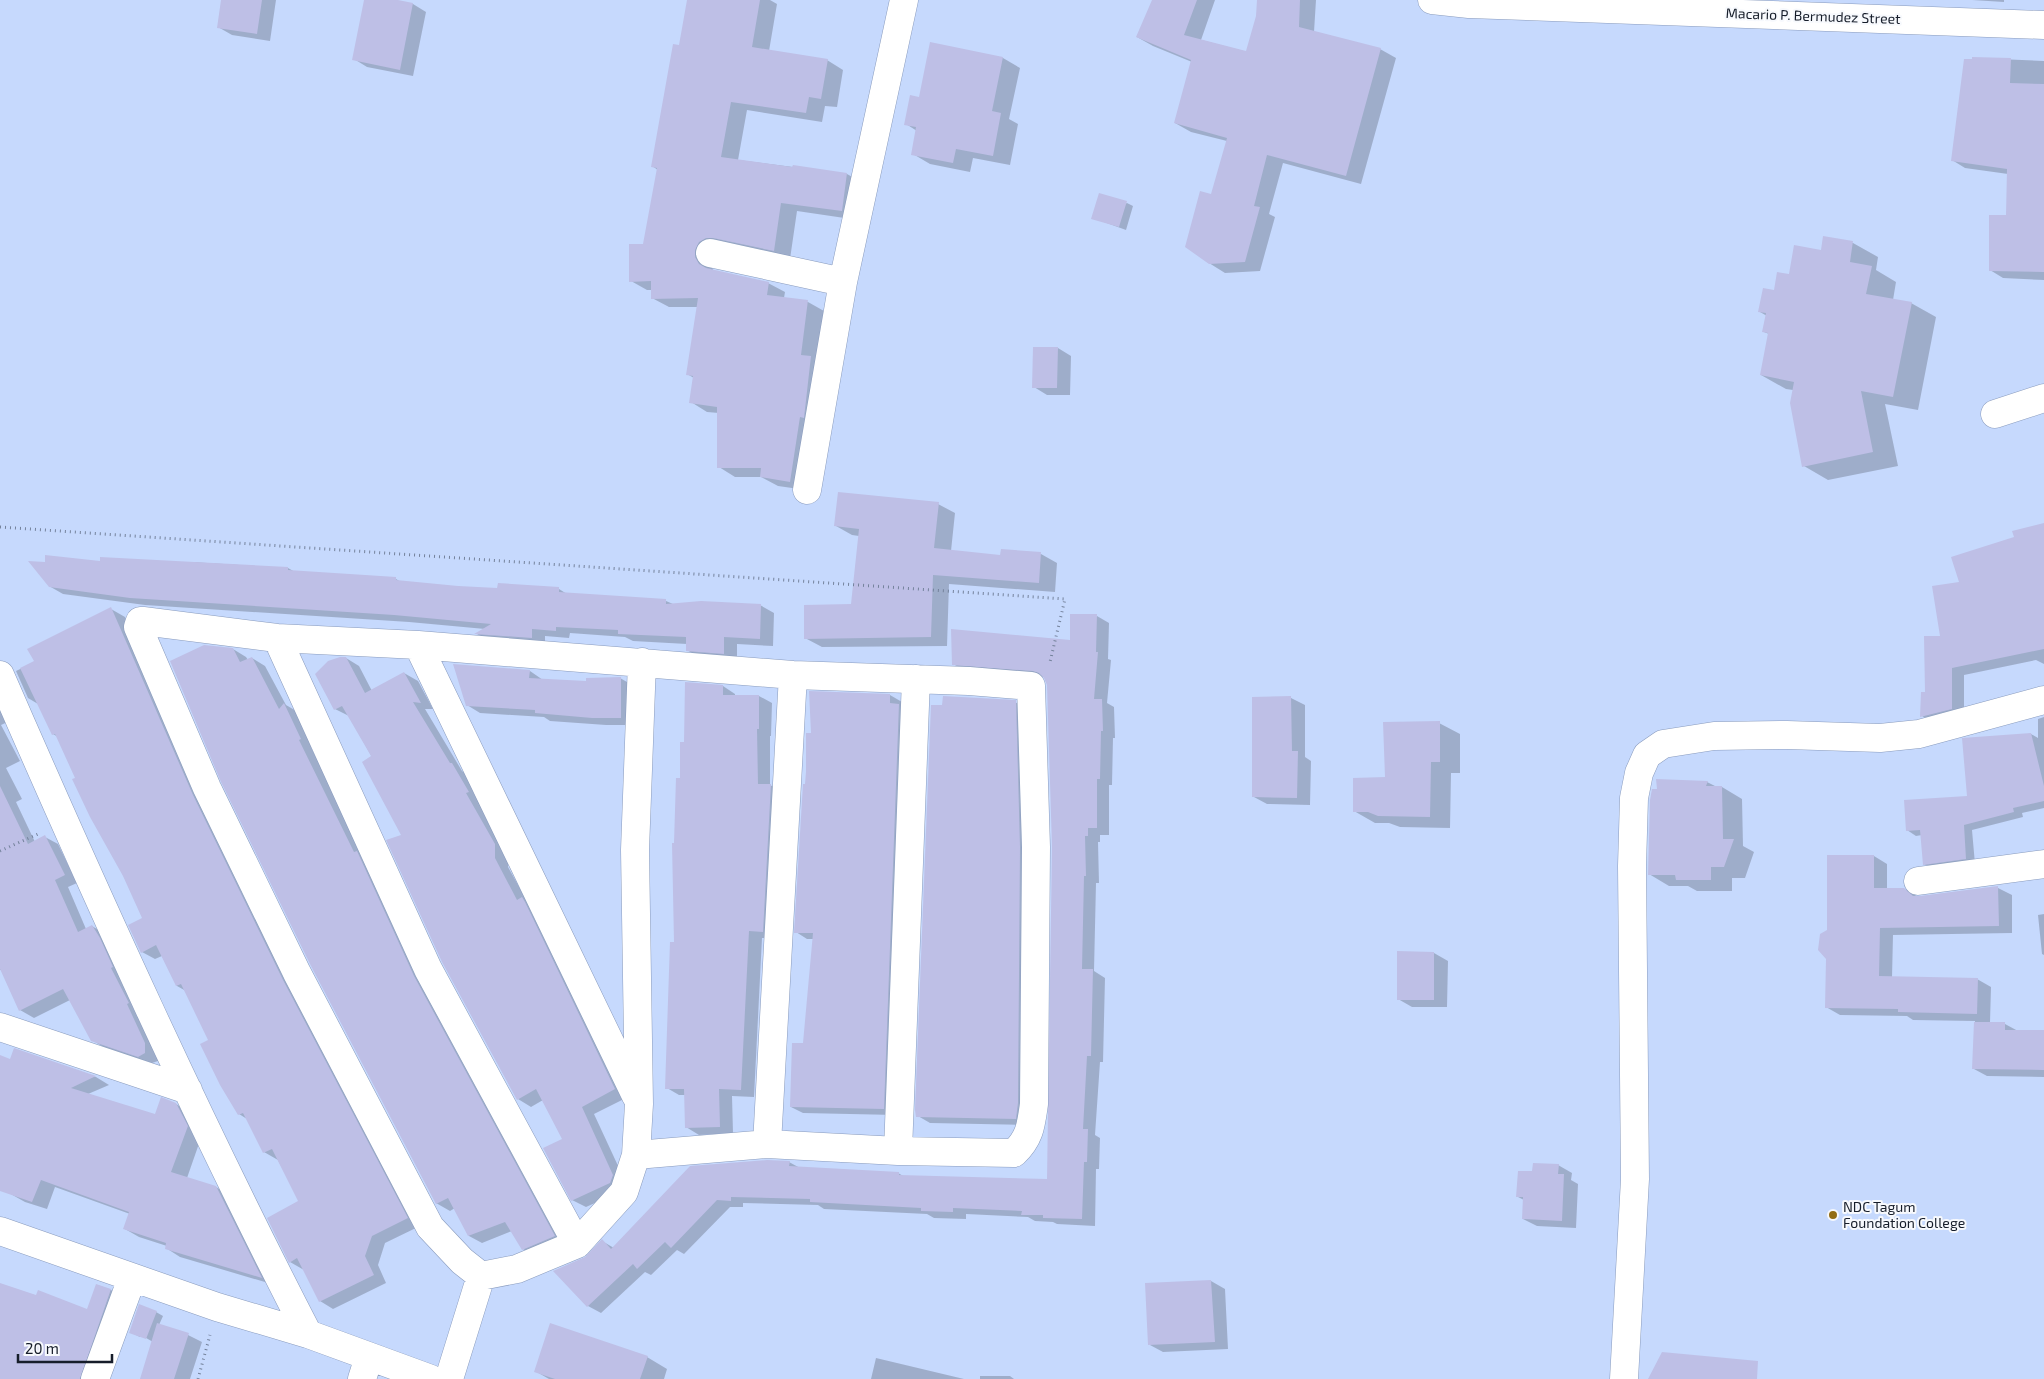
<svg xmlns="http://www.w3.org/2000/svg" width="2044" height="1379" font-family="'Exo 2',sans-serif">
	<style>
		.shadow { fill: #0003 }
		.building { fill: #bebfe6 }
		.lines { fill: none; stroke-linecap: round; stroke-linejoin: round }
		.minor-casing { stroke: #899bbd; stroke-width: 29 }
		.major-casing { stroke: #899bbd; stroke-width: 29 }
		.path { stroke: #74829b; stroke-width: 3; stroke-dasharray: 1 4; stroke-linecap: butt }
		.minor { stroke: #fff; stroke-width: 28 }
		.major { stroke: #fff; stroke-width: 28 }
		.poi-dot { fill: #926d14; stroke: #f7f9fd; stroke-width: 2 }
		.labels { text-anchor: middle; stroke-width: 4; stroke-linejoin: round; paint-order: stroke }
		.street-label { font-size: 14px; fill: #161d2a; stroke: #f7f9fd }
		.poi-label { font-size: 14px; fill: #161d2a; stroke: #f7f9fd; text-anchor: start }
	</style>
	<rect width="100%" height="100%" fill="#c6d9fd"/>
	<path class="shadow" d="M223,0h53l-6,41 -38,-6 -14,-8z
		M366,0h26l21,4 13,8 -13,64 -46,-9 -13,-8z
		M688,0h82l7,4 -8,47 58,9 16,10 -6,37 -12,-1 -3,16 -75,-12 -9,50 109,14 16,9 -5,37 -61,-9 -7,48h-79l2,12 55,12 17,9 -1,6 24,4 16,9 -18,179 -28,-4 -17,-9h-26l-16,-10v-54l-12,-1 -16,-10 3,-24 -7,-4 11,-67h-29l-17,-9v-8h-5l-16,-9 14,-36 13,-75 -6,-4 28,-120z
		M1153,0h62l-14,40 46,12 11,-36v-16h58l-2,32 66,17 16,9 -35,126 -78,-21 -14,51 6,3 -15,54 -35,2 -16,-10 3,-67 15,-55 -36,-9 -16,-9 17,-61 -39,-16 -16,-9z
		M1972,0h32v2z
		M931,44l72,14 17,10 -11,51 9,5 -8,41 -37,-7 -3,14 -40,-8 -17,-10 4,-23 -11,-7 14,-26z
		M1974,58l70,3v219l-41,-2 -13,-8 17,-53 1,-43 -43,-6 -13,-8z
		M1127,203l6,3 -7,24 -33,-12z
		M1824,237l29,6 25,14 -2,13 20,12 -3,18 18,3 25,14 -18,93 -33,-6 13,62 -70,14 -24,-14 -11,-76 -7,-1 -25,-14 8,-41 -5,-2 3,-16 -7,-4 15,-21 15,-15 32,-25z
		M1058,348l13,8 -1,39h-23l-13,-8z
		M938,504l17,9 -4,38 50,5 40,-2 16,9 -2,29 -106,-8 -2,62 -125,1 -17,-9 47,-33 7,-69 -7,-1 -16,-9z
		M2044,524v140l-8,-4 -72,15v40l-30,8 -12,-7 4,-23 16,-56 19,-54 54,-45z
		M191,562l97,6 7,4 101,7 5,3 98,8 60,-1 8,5 99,7 7,3 87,1 14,8 -1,33 -36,-2v17l-37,-3 -13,-8v-6l-54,-3 -8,-4 -55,-4 -1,5 -24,-2v9l-56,-4 -12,-7 8,-5 -76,-7 -264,-17 -82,-11 -14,-8 52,-23 90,1z
		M111,609l14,8 81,187 214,422 -35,17 -7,22 8,18 -53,26 -13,-8 -16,-31 -14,-8 10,-60 -22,-42 -14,-8 -17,-33 -8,-5 -29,-74 -24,-49 -9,-5 -15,-30 -7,3 -13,-7 2,-33 -86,-182 -5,-3 -15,-30 -10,-6 -12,-27 19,-9z
		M1097,616l12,7 -1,36 3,1 -4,43 7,4 1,31h-2l-1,47h-3v50h-9v7h-2l1,41h-3l-2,88 11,7 -2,84h-3l-5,73 5,3 -1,31h-3l-1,57 -38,-2 -4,-2 -18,-1 -7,-4 -62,-3v5l-32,-1 -7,-4 -103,-5 -6,-4 -75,-2v4h-13l-46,47 -7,-4 -26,25 -6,-3 -44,41 -13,-7 -33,-35 31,-13 16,-17 12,7 175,-86 11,6 98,5 7,4 144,3 4,-333 -5,-162 -3,-8 -79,-6 -13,-7 118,-22z
		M233,649l13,8 2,3 4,-2 13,8 21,39 12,7 15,34 -2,1 54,110 202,387 -31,13 -13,-8 -11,-18 -30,12 -13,-7 -14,-28 -5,3 -14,-8z
		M346,658l13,8 13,25 32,-18 14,8 15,28h-8l37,62 3,2 43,79v15l19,34 9,5 92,191 -34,17 32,69 -2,7 -38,17 -14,-7 -8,-60 -21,-40 -12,7 -13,-8 -115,-263 -31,-79 -23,-41 -14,-7z
		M530,671l13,9 44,3 33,-5 14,8v39h-28l-56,-4 -6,-4 -64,-4 -13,-8z
		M723,686l12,8v2h24l13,7 -1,33h-1v49l14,7 -8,146h-14l-8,159 -22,-1 1,37 -34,2 -13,-8 -1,-32h-6l-12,-7 15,-309 3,-36z
		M0,693l12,27 -11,5 19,36 -14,7 16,31 -6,3 19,40 10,-5 13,7 19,39 -9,4 18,42 6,-3 13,8 53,118v9l-6,2 -47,-15 -13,-8 -22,-40 -36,18 -14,-8 -18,-40h-2z
		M890,695l12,7 -6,413 -93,-2 -12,-6 14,-63 9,-105h-7l-11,-7 10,-147 6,-51z
		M1291,698l14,7v52l6,4 -1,44 -43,-1 -13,-7z
		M1015,702l12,7 1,416 -98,-2 -12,-7z
		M2044,717v91l-22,5 1,4 -51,13 3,34 -42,5 -9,-5 -2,-29 -6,1 -9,-6 62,-33 62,-63 7,4v-19z
		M1439,723l21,11v39h-9l-1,55 -50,-1 -11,-4h-14l-21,-12z
		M1707,782l10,5h5l20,12 1,47 11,6 -9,26h-13v13h-35l-9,-5h-19l-20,-12z
		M1874,856l13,8v25h17l16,9 78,-10 14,7v38l-119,2 -1,43 85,1 14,8 -1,36 15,1 13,7h26v46l-57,-1 -13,-7 1,-48 -62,-1 -6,-4 -67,-1 -14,-8 3,-76z
		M2044,914v41l-2,-1 -4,-39z
		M1434,953l14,8 -1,46h-35l-14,-8z
		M15,1050l81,27 13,8 -21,9 68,22 20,-12 15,9 11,22 -15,43 29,9 15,9 44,89 -95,-28 -14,-9 1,-2 -28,-9 -14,-8 5,-15 -75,-27 -8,22 -22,-7 -16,-9 -9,-10v-127l11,5z
		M1558,1165l14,8 -1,7 7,4 -2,44 -39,-2 -14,-7 1,-19 -6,-3 15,-24z
		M1211,1281l14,8 3,60 -65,3 -13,-7z
		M0,1285l88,26 9,-26 14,5 13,8 -30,81h-94z
		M156,1312l7,4 -4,9 29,10 14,7 -12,37h-49l12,-37 -12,-7 -1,2 -10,-5z
		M647,1357l20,12 -3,10h-115l-14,-8z
		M876,1358l88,21h-93z
		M980,1376h30l4,3h-34z"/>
	<path class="building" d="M221,0h41l-5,34 -40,-6z
		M364,0h34l15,3 -13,67 -48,-10z
		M687,0h73l-8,47 76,12 -7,40 -12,-2 -3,16 -75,-11 -10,55 71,10 1,-2 54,8 -5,38 -61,-8 -7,48 -61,-13h-7l-7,4 -4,8v7l4,7 7,4 63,14 -2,13 41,5 -7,55 10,1 -7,62 -4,-1 -10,65 -30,-5 1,-9h-44v-61l-28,-4 4,-27 -7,-1 12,-77 -47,1v-18l-22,1v-38h14l14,-76 -6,-1 22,-123 6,1z
		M1152,0h45l-13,35 62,16 10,-35 1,-16h43l-1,27 82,21 -35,128 -79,-21 -13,51 6,1 -15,55 -36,2 -24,-17 15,-56 11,3 16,-56 -53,-15 17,-63 -55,-23z
		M930,42l73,15 -11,54 9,2 -8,43 -37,-7 -3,14 -42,-8 5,-28 -12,-2 6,-30 9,2z
		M1972,57l39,1 -1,25 34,1v188l-55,-1v-56h17l1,-46 -56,-8 13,-102h8z
		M1099,193l28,8 -8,26 -28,-8z
		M1823,236l30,5 -3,21 22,4 -6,28 46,8 -19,95 -32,-6 12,61 -71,15 -12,-64 4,-21 -34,-7 8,-42 -6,-1 4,-19 -8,-1 5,-24 11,2 3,-18 12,2 5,-29 27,5z
		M1033,347h25l-1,41h-25z
		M838,492l101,10 -5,46 66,7 1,-6 40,3 -2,31 -106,-8 -2,62 -127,2v-34l47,-1 8,-75 -25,-3z
		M2044,523v126l-92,19v41l-32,8 1,-25h4l-1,-56h16l-8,-50 27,-4 -8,-25 63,-20 -2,-6z
		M45,555l55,6v-4l188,10v3l108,7v3l62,6 39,2 1,-5 61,4v5l107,7v5l35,-3 60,3 -1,35 -36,-2v17l-38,-3v-14l-68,-3v-4l-62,-3v4l-24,-2v9l-58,-4 17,-10 -97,-9 -264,-17 -81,-11 -21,-26 17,1z
		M111,607l82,188 90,185 125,238 -36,18 -7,20 9,19 -55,27 -22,-44 -8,5 -22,-45 31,-17 -26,-52 -9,4 -20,-40 -5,2 -18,-30 -20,-41 8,-4 -27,-56 -5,2 -20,-41 -15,8 -13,-28 14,-7 -19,-42 -33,-59 -18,-38 3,-1 -20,-44 -3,1 -32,-67 14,-7 -7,-12z
		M1070,614h27l-1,38h2l-4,47h8l1,32h-2l-1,48h-3v49h-9v8h-3l1,40h-2l-2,93h11l-2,87h-4l-4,73h5l-1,33h-3l-2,57 -39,-1v-3h-22l1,-4 -69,-3v4l-32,-1v-3l-111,-6v-3l-79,-2v4l-14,-1 -46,48 -6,-6 -28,27 -4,-5 -46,43 -34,-36 32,-14 17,-18 9,10 79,-83 77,-6 23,1 -1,5 110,6v3l148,4 5,-332 -5,-162 -3,-7 -5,-5 -6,-2 -81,-6 -1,-36 119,11z
		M204,645l29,3 7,14 12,-5 27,52 5,-6 17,36 -2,1 55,112 3,-1 57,125 141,260 -33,14 -17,-28 -37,14 -20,-38 -12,6 -125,-238 -90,-184 -51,-121z
		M340,657h6l19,36 39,-21 17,31 -8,-1 37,61h2l17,29 -3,1 29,51v14l22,42 5,-3 3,5 90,187 -33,18 31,68 -3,8 -39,18 -28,-53 19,-9 -26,-50 -19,11 -75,-138 -56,-122 15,-5 -39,-73 9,-6 -29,-50 -8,4 -19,-36 13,-13z
		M453,664l77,6 -1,8 57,3v-3l35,-1v41h-29l-57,-5v-3l-69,-4z
		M685,682l38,3v10h36v34h-2l1,55h13l-8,148 -14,-1 -8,159 -22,-1 1,38 -35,1 -1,-39h-19l5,-147h4l-2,-99h2l2,-65h4v-36h4z
		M809,691l81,3v9l9,1 -15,405 -94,-2 2,-64h11l10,-110h-19l9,-149h2l1,-12v-39h5z
		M943,696l73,4 4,147 -2,256 -2,16 -100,-2 -1,-7 16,-405h11z
		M1291,696l1,55h6l-1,47 -45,-1v-100z
		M1440,721v41h-9l-1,55 -52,-1 -10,-4h-15v-34l32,-1 -2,-55z
		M2031,733l13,53v15l-31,7 1,4 -50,13 2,34 -43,6 -3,-35 -14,1 -2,-31 63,-4 -5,-58z
		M1656,779l52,2 -2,5h16l1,53h11l-10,28h-13v13h-35l-1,-5h-27l2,-75 2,-11h5z
		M0,786l28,58 17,-9 20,40 -10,5 23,52 14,-7 8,13 13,29 -2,1 18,35 -2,1 18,39v10l-7,4 -47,-16 -28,-52 -44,22 -19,-42z
		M1827,855h47v33h30l9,8h7l78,-10 1,40 -119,2 -1,48 99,2 -1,36 -79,-2v-3l-73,-1 1,-49 -8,-9 2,-16 7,-4z
		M1397,951l37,1v48h-37z
		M1974,1022h31v8h39v40l-72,-1z
		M14,1048l82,28 -25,12 84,26 6,-17 15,6 12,23 -17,46 45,14 46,92 -97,-29 1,-6 -43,-14 6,-17 -88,-32 -9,22 -32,-11v-136l10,4z
		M1533,1163l26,1 -1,10h6l-2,47 -40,-2 1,-22h-7l2,-26h14z
		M1211,1280l4,62 -67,3 -3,-62z
		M0,1283l36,12 2,-5 49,19 9,-25 15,5 -31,90h-80z
		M139,1304l18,7 -11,28 -17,-6z
		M157,1323l32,10 -15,46h-34z
		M550,1323l98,33 -8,23h-85l-21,-7z
		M1662,1352l96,9 -1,18h-109z"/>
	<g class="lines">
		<defs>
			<path id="minor" d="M710,253l133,29
				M1995,414l49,-16
				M807,490l36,-208 61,-282
				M277,638l151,331 149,275
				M418,645l218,451
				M0,675c97,223 197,444 308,659
				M1918,881l126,-17
				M0,1027l188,63
				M767,1144l26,-469
				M898,1151l18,-472
				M636,1155l131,-11 131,7 116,2c16,-15 17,-28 20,-49l2,-257 -5,-161 -62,-5 -176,-6 -375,-30 -141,-7 -134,-17h-3l-2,6 69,161 90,185 133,254 32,34 19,15 36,-7 60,-25 47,-52 12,-37 3,-51 -4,-254 7,-188
				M0,1231l217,76 91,27 123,45
				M95,1379l37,-101
				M362,1379l7,-22
				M449,1379l32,-103
				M1624,1379l11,-200 -3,-313 2,-68 5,-25 8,-18 16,-11 51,-8 73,-1 93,3 39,-4 125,-34"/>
			<path id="major" d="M1432,0l37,4 575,21"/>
		</defs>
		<use href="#minor" class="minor-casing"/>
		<use href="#major" class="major-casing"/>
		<path class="path" d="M0,527l1065,72 -15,63
			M0,851l38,-17
			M198,1379l12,-44"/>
		<use href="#minor" class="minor"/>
		<use href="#major" class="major"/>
	</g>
	<circle class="poi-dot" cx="1833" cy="1215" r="5"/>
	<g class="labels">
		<g class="street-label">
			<text transform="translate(1813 16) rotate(2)" y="5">Macario P. Bermudez Street</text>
		</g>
		<g class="poi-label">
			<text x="1843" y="1212">NDC Tagum<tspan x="1843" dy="16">Foundation College</tspan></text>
		</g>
	</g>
	<path d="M18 1354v8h94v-8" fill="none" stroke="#161d2a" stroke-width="2.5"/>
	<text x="25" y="1354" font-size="15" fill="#161d2a" stroke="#f7f9fd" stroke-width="4" paint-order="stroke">20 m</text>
</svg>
